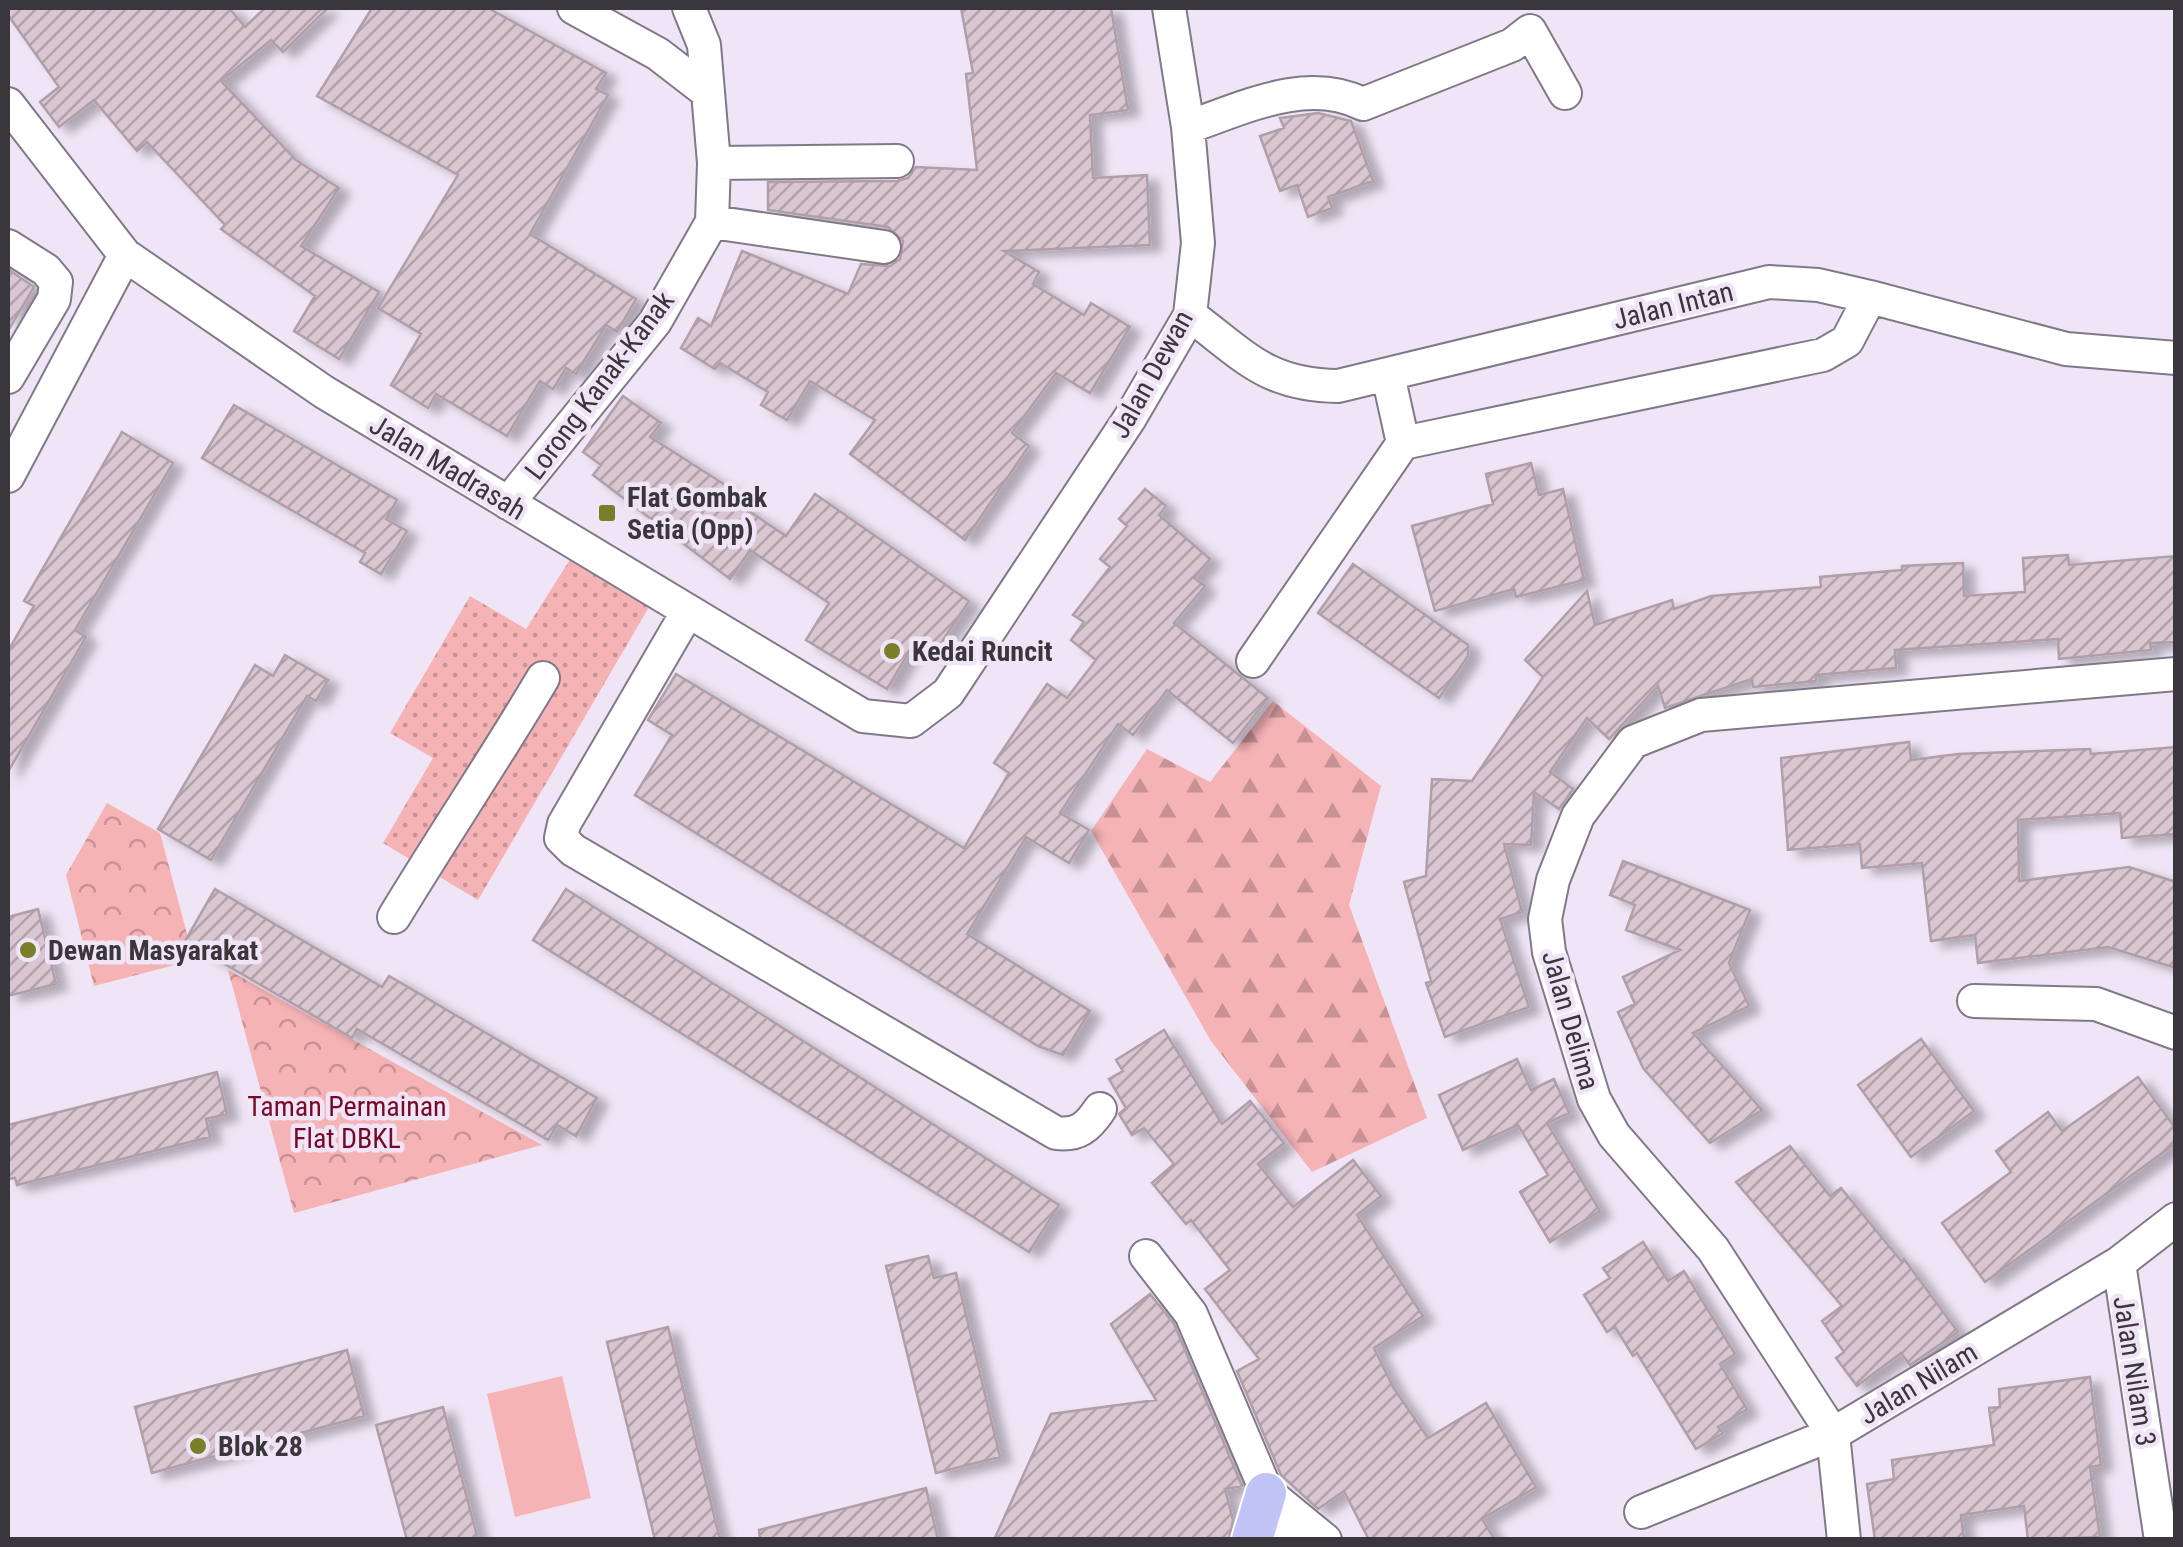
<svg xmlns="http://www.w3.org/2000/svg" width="2183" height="1547" font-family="'Roboto Condensed',sans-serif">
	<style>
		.grass { fill: url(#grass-dots) }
		.forest { fill: url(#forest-firs) }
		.park { fill: url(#park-crowns) }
		.garden { fill: #f6b3b6 }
		.building { fill: url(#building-hatch); stroke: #b09ea8; stroke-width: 2.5; filter: url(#shadow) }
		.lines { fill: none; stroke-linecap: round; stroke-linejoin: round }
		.minor-casing { stroke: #817888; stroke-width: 36 }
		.major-casing { stroke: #fff; stroke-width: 44 }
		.minor { stroke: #fff; stroke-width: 32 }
		.major { stroke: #bfc3f6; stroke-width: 40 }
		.poi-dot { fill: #797e28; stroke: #efe5f6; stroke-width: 4 }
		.labels { text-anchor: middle; stroke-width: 9; stroke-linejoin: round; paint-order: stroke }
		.street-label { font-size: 28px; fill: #39363c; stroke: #efe5f6 }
		.poi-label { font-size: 28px; font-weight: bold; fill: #39363c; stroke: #efe5f6; text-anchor: start }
		.park-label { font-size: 28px; fill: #780925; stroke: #efe5f6 }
	</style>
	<defs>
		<pattern id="grass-dots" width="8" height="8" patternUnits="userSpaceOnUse" patternTransform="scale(2.5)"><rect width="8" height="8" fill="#f6b3b6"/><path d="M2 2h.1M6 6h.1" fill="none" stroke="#c89295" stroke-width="1.8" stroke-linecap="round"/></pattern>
		<pattern id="forest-firs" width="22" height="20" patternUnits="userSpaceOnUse" patternTransform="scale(2.5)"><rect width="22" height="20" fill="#f6b3b6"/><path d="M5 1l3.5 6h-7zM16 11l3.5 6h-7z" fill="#c89295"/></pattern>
		<pattern id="park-crowns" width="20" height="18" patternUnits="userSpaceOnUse" patternTransform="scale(2.5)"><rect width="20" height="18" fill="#f6b3b6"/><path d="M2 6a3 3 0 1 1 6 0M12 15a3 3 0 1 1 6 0" fill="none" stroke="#c89295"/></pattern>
		<pattern id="building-hatch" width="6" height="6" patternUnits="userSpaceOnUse" patternTransform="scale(2.5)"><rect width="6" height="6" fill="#d9c6d0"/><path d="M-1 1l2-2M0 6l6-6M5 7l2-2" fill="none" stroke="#b1a2aa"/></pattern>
		<filter id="shadow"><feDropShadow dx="11" dy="6" stdDeviation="5" flood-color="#0004"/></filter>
	</defs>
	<rect width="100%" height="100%" fill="#efe5f6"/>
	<path class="grass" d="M571,558l78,49 -171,293 -95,-57 50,-85 -43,-25 80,-137 56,33z"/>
	<path class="forest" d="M1273,701l108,85 -32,119 78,213 -115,54 -101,-131 -120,-210 56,-82 63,33z"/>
	<path class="park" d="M107,803l53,30 34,127 -100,26 -28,-111z
		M228,970l314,175 -248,68z"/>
	<path class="garden" d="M562,1376l29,122 -76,19 -28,-123z"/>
	<path class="building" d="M8,8h221l16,19 20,-19h63l-45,44 -12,-12 -50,41 75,79 43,28 -38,58 78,46 -40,67 -45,-28 21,-35 -94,-67 4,-4 -78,-83 -10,9 -43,-51 -35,27 -19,-25 19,-15 -51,-72z
		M372,8h116l118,65 -10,16 12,6 -78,139 106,65 -19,33 -11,-7 -30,49 -10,-6 -13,21 -13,-8 -33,55 -71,-42 -8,14 -37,-23 30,-51 -43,-26 80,-133 -141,-79z
		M961,8h150l17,102 -38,5 3,63 54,-3 3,70 -146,6 35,21 -6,12 51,31 7,-12 39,24 -40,66 -34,-20 -44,60 17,13 -64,94 -115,-86 25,-34 -65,-39 -23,39 -26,-15 7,-13 -48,-29 -5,6 -34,-21 17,-30 13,8 31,-75 106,43 13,-30 29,2 10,-7 3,-18 -15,-14 -120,-17v-28l129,-1 11,-3 8,-11 61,3 -11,-96 7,-1z
		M1318,113l33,8 22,60 -45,16 4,11 -24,9 -11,-32 -17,6 -20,-55 24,-8 -4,-10z
		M8,269l26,18 -26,44z
		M623,396l38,27 -11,14 80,51 -5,7 61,41 29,-42 154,107 -36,54 -18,-13 -28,47 -81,-49 23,-37 -79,-53 -20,29 -137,-104 8,-10 -18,-13z
		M234,405l163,95 -11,19 21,12 -26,43 -21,-12 5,-9 -163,-95z
		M122,432l51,31 -98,167 11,7 -78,135v-121l26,-45 -10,-5z
		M1531,463l8,32 24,-6 21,91 -68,17 -2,-8 -79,22 -23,-85 81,-22 -7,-30z
		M1145,489l21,17 -7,9 51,44 -16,19 11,8 -31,37 94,75 -35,45 -66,-53 -34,45 -15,-11 -58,89 29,17 -20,33 -43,-26 -59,97 123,77 -27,44 -25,-9 -403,-251 37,-60 -24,-15 28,-46 288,174 45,-75 -15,-10 53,-79 20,14 29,-38 -25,-20 13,-18 -11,-7 37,-48 -10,-8 27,-33 -8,-7z
		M2068,555l1,10 107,-9v86l-26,1 1,7 -92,9 -1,-20 -163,11 1,18 -80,7v6l-63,6 -1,-8 -87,29 -7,-22 -49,53 -22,-21 -37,54 23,17 -14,20 -25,-17 -3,53 -27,-1 18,68 -22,7 29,88 -84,30 -19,-54 5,-2 -27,-99 22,-6 6,-97 40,2 71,-104 -18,-17 62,-69 8,34 77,-25 2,9 37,-13 110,-9 -1,-10 82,-7v-4l61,-3 1,33 61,-4 -2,-34z
		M1353,564l115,81v11l-29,42 -121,-85z
		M285,655l43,25 -12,21 -9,-5 -96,164 -53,-31 97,-164 18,11z
		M1909,742l2,18 47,-6 132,-5 1,5 85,-7v87l-54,4 -2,-25 -102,7 1,61 110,-14 47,15v86l-68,-21 -130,16 -3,-28 -44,6 -9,-78 -60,5 -2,-24 -72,6 -7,-92z
		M1623,861l127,49 -21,53 20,43 -56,27 69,77 -52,33 -67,-75 -25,-56 17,-8 -12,-27 57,-27 -54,-20 9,-25 -25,-10z
		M215,889l167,98 7,-11 208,122 -21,38 -19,-11 -9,15 -191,-111 -5,9 -167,-97z
		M566,889l493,316 -30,47 -496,-312z
		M38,909l18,75 -48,12v-79z
		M1164,1030l58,94 28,-23 34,42 -26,21 35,43 60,-47 28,36 -24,19 66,101 -49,32 19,39 35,51 58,-35 50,84 -54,32 13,21h-126l-25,-49 -26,18 -37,-34 -44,-104 22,-12 -54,-70 25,-19 -39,-50 -5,4 -34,-41 22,-19 -30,-36 -12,7 -13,-21 7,-6 -17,-29 14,-8 -7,-11z
		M1921,1039l53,72 -63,46 -53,-72z
		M1517,1059l14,31 23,-11 15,34 -22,10 53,88 -50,31 -30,-50 28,-17 -30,-50 -55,25 -24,-55z
		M217,1072l10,42 -21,5 4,18 -193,48 -2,-7 -7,1v-54z
		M2138,1077l38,52v14l-191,139 -43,-59 69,-51 -15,-21 52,-39 14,19z
		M1790,1146l40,50 11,-8 61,74 2,-3 54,73 -48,33 -9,-12 -44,33 -21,-28 8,-6 -22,-31 20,-15 -106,-124z
		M1643,1242l25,39 16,-10 51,83 -15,10 27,45 -29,18 5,6 -27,16 -59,-96 -4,3 -18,-29 -8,5 -23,-37 26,-17 -7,-10z
		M928,1256l6,22 22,-5 44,184 -64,16 -50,-207z
		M1150,1294l24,30 68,162 -17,3 8,31 -4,20h-235l57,-126 105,-14 -45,-76z
		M668,1327l52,213h-65l-48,-198z
		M347,1350l17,66 -212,57 -17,-66z
		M2090,1377l11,88 -11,2 10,70 -72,3 -4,-34 -63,9 3,25h-89l-8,-56 27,-5 -2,-19 102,-15 -5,-37 11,-1 -1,-18z
		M443,1407l35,133h-71l-31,-115z
		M926,1488l12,52h-178l-1,-10z"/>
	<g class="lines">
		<defs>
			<path id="minor" d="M574,8l84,46 48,37
				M8,104l117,151 199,137 539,324 48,5 37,-28 182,-275 60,-103 8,-72 -10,-116 -19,-119
				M1188,127c56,-19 118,-51 175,-23l149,-59 18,-14 35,62
				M714,163l183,-2
				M712,222l172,25
				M8,246l38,24 10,12 -2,17 -46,78
				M1190,315c55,41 76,70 148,71l431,-104 49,3 52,12 196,52 110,9
				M1388,375l15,68
				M8,476l117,-221
				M508,503l147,-181 57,-100 2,-59 -10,-118 -15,-37
				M688,611l-124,213 -3,14 12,12 483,283c22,3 32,-6 44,-24
				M1253,661l150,-218 420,-88 24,-14 23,-44
				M394,917c49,-81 101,-158 149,-239
				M1974,1001l122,3 80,29
				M1146,1256l45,58 96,226
				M2119,1263l42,277
				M1270,1495l55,45
				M1641,1512l192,-78 286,-171 57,-44
				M1844,1540l-11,-106 -120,-185 -99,-114 -20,-36 -45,-147 -4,-33 8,-39 25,-64 55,-74 68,-27 475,-41"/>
			<path id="major" d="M1252,1540l14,-47"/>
		</defs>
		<use href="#minor" class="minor-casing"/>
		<use href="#major" class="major-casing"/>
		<use href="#minor" class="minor"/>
		<use href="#major" class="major"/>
	</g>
	<g class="poi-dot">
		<rect x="597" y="503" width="20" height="20" rx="5"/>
		<circle cx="892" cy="651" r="10"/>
		<circle cx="28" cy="950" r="10"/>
		<circle cx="198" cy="1446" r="10"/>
	</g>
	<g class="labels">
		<g class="street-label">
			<text transform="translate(1673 305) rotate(-14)" y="10">Jalan Intan</text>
			<text transform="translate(1151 374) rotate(-61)" y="10">Jalan Dewan</text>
			<text transform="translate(599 385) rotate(-53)" y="10">Lorong Kanak-Kanak</text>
			<text transform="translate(448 467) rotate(31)" y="10">Jalan Madrasah</text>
			<text transform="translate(1571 1020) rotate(74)" y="10">Jalan Delima</text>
			<text transform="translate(2135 1371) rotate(81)" y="10">Jalan Nilam 3</text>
			<text transform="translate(1918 1383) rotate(-31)" y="10">Jalan Nilam</text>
		</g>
		<g class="poi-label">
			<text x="627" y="507">Flat Gombak<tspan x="627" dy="32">Setia (Opp)</tspan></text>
			<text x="912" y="661">Kedai Runcit</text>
			<text x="48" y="960">Dewan Masyarakat</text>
			<text x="218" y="1456">Blok 28</text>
		</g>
		<g class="park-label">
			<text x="347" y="1116">Taman Permainan<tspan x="347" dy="32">Flat DBKL</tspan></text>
		</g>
	</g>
	<rect width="2183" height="1547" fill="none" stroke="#39363c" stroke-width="20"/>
</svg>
